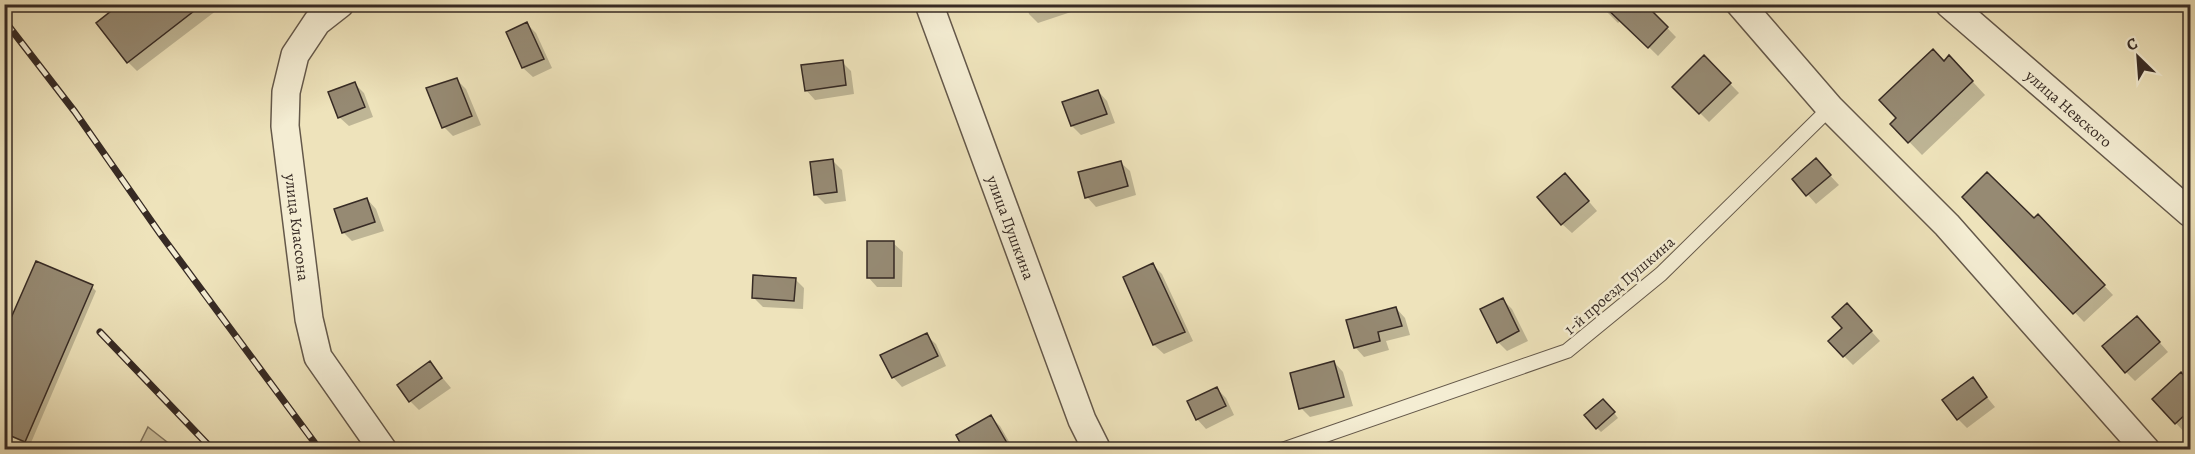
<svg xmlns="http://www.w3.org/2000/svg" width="2195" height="454" font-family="Alegreya,serif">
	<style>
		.green { fill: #cfc4a1; stroke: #827762; stroke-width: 1.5 }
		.shadow { fill: #0003 }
		.building { fill: #968a73; stroke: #362a24; stroke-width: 1.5 }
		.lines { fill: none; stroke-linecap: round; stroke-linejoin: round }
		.lane-casing { stroke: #64584a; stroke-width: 16 }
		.street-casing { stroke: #64584a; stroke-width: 30 }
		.lane { stroke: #f4edd3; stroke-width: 14 }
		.street { stroke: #f4edd3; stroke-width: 27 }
		.rail-casing { stroke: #362a24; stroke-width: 7 }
		.rail { stroke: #f4edd3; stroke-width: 4.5; stroke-dasharray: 14; stroke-linecap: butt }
		.labels { text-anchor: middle; stroke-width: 5; stroke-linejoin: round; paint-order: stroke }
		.street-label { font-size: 16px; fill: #362a24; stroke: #f4edd3 }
	</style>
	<rect width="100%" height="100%" fill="#eee3bb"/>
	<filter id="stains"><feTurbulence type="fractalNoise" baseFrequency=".00333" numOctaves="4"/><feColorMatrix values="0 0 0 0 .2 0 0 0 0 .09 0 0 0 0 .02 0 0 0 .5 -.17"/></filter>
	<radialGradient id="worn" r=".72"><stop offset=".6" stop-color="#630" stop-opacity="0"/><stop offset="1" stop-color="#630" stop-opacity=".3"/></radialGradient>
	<path class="green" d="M148,427l19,15 3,7h-33z"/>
	<path class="shadow" d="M122,4h103l-88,67 -9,-9z
		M1026,4h62l1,2 -51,17 -9,-9z
		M1599,4h45l32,33 -18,19 -37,-36 -3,3z
		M527,24l9,9 16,35 -19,9 -10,-9 -15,-35z
		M1704,57l35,36 -30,29 -35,-35z
		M842,62l9,9 3,23 -39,6 -9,-10z
		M1944,63l18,7 23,25 -63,60 -30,-31z
		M457,80l9,9 15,36 -28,11 -9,-9z
		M354,83l10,10 9,24 -24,9 -10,-9z
		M1098,91l9,10 8,22 -34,12 -9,-9z
		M832,160l10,10 4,31 -21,3 -9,-9z
		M1120,162l10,9 6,24 -40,12 -9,-10z
		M1825,170l14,15 -23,19 -22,-25z
		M1574,184l23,27 -25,22 -10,-9z
		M1964,197l83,28 66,70 -29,27z
		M367,199l9,10 8,22 -32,10 -9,-9z
		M893,243l10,9 -1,35h-25l-9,-10z
		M1153,265l9,9 31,67 -29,13 -10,-9 -29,-68z
		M795,279l9,9 -1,21 -40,-2 -9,-9z
		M92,287l4,4 -66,154 -26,-11v-96z
		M1503,300l9,9 16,32 -21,10 -9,-9z
		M1396,308l9,10 5,17 -24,6 3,9 -25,7 -9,-10z
		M1856,314l24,27 -27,24 -9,-9z
		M2146,327l22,25 -33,29 -9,-9z
		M926,335l10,9 10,22 -44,21 -9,-10z
		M1334,362l9,10 10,34 -43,11 -9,-9z
		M430,363l21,25 -32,22 -9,-9z
		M2181,374l9,10v51l-3,-4 -2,2 -31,-34z
		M1972,379l23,28 -28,21 -9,-9z
		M1217,389l9,9 8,17 -28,14 -9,-10z
		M1608,405l10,13 -17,14 -4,-4z
		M991,417l9,9 14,24h-48z"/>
	<path class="building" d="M120,4h83l-76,59 -31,-40z
		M1602,4h43l23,23 -20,21z
		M527,22l17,37 -22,9 -16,-36z
		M1933,49l11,12 5,-6 24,26 -65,62 -18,-19 6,-6 -17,-18z
		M1704,55l27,28 -32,31 -27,-27z
		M843,60l3,25 -41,6 -4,-26z
		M457,78l15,38 -30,12 -16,-40z
		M355,82l10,25 -27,11 -10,-26z
		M1098,90l9,24 -36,12 -9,-24z
		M1816,158l15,17 -25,21 -14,-17z
		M833,159l4,33 -23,3 -4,-33z
		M1121,161l7,25 -43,12 -7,-26z
		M1987,172l47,46 4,-4 67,71 -32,29 -111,-117z
		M1565,173l24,28 -28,24 -24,-28z
		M367,198l8,24 -33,11 -8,-24z
		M867,241h27v37h-27z
		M36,261l57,24 -68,157 -21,-9v-99z
		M1153,263l32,69 -32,13 -30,-68z
		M753,275l43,3 -2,23 -42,-3z
		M1503,298l16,33 -22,12 -17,-34z
		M1847,303l25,28 -29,26 -15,-16 14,-13 -10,-11z
		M1396,307l6,19 -24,6 2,9 -26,7 -8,-28z
		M2137,316l23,26 -35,31 -23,-27z
		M927,333l11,23 -46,22 -12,-23z
		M430,361l12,17 -33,24 -12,-17z
		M1334,361l10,36 -45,12 -9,-36z
		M2181,372l9,11v27l-15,14 -23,-25z
		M1973,377l14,20 -30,23 -15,-20z
		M1217,387l9,19 -30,14 -9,-19z
		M1603,399l12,13 -19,17 -12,-14z
		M991,415l20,35h-47l-8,-15z"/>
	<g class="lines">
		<defs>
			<path id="lane" d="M1282,450l285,-99 94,-77 169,-166"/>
			<g id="street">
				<path id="s1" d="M340,4l-23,18 -22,33 -9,37 -1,34 24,193 9,38 65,93"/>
				<path id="s2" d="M929,4l153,416 15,30"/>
				<path d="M1740,4l90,104 117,117 199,225"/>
				<path id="s3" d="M1949,4l241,209"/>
			</g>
		</defs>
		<use href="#lane" class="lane-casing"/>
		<use href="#street" class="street-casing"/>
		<use href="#lane" class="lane"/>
		<use href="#street" class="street"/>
		<defs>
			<path id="rail" d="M4,20l71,92 86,123 159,215
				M100,332l113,118"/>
		</defs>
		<use href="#rail" class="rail-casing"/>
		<use href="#rail" class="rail"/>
	</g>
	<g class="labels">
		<g class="street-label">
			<text dy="6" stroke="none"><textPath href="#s3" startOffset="159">улица Невского</textPath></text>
			<text dy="6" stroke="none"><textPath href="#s1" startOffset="243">улица Классона</textPath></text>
			<text dy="6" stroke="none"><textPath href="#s2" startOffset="238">улица Пушкина</textPath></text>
			<text transform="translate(1619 285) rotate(-41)" y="6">1-й проезд Пушкина</text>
		</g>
	</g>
	<rect width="2195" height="454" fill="none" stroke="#eee3bb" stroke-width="24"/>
	<rect x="6" y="6" width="2183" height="442" fill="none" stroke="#362a24" stroke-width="3"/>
	<rect x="12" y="12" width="2171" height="430" fill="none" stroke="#362a24" stroke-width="1.5"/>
	<g transform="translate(2138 57) rotate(335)" stroke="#f4edd3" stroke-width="4.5" paint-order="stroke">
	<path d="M0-4.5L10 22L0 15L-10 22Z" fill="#362a24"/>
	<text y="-9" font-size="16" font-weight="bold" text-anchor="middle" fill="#362a24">С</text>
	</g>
	<rect width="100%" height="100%" filter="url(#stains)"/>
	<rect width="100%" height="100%" fill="url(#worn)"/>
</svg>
